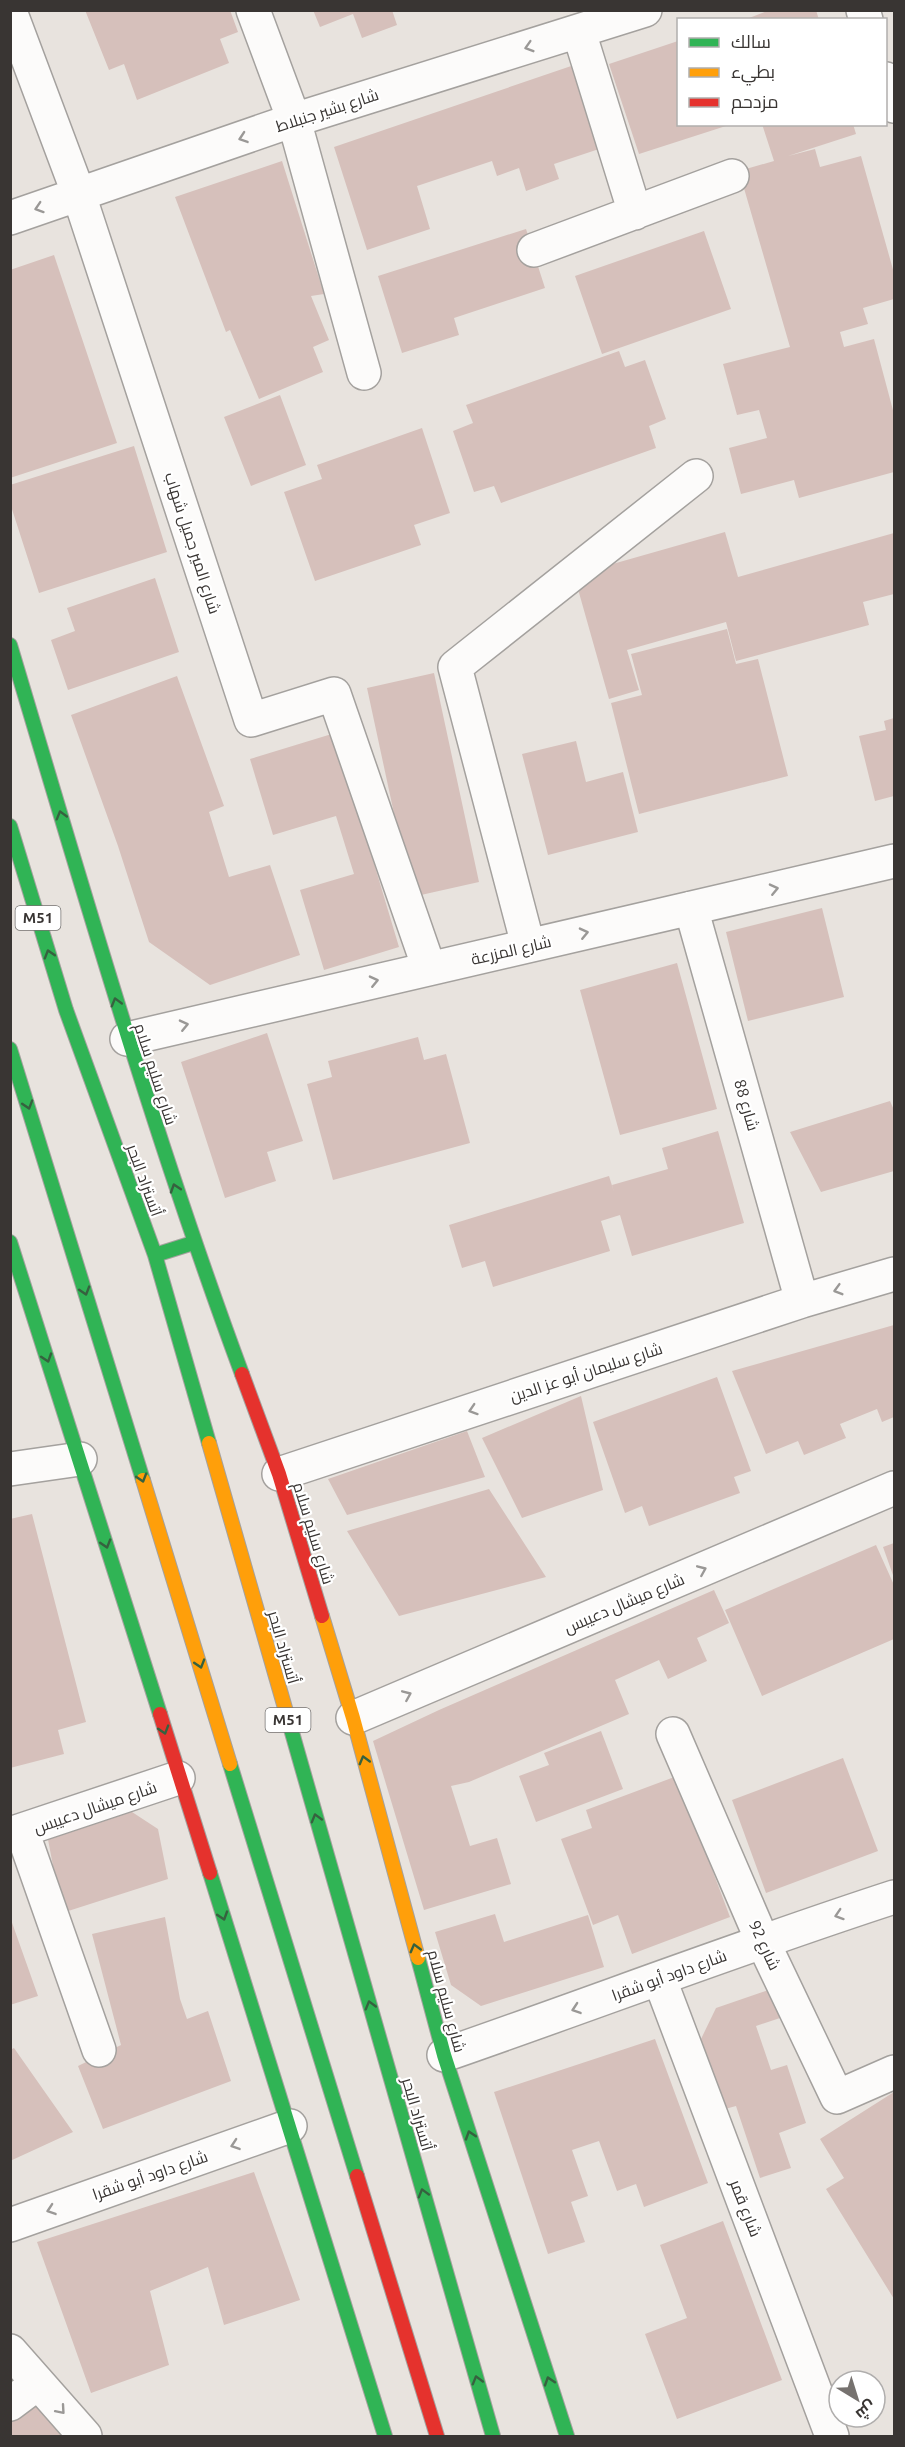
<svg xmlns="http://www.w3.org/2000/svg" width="905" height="2447" font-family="Ubuntu,Cairo,sans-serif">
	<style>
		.building { fill: #d6c0bb }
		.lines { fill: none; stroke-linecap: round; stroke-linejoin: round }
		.street-casing { stroke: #a4a19e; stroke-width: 36 }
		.fast-casing { stroke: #a4a19e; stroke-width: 16 }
		.slow-casing { stroke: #a4a19e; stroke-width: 16 }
		.jam-casing { stroke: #a4a19e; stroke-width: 16 }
		.street { stroke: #fcfbfa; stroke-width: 33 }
		.fast { stroke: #30b455; stroke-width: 14 }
		.slow { stroke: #ff9f0a; stroke-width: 14 }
		.jam { stroke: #e5322d; stroke-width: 14 }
		.oneway { stroke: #9a9896 }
		.oneway2 { stroke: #36613f }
		.labels { text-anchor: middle; stroke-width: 4.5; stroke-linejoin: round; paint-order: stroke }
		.shield { fill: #fff; stroke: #747270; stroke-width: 1.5 }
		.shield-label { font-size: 15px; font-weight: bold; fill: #393533 }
		.street-label { font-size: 16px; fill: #393533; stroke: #fff }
	</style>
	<rect width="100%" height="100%" fill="#e8e3de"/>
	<path class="building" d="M85,10h145l8,22 -18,7 9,24 -92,37 -13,-36 -15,6z
		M313,10h79l5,15 -35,13 -9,-24 -33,13z
		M770,10h46l3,10h-75z
		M678,41v83l51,1 -90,29 -30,-90z
		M580,63l28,83 -54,18 5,15 -33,12 -7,-23 -22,8 -5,-15 -75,25 13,43 -63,21 -33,-103z
		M762,124h91l3,10 -68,22 27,-7 5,18 41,-11 33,117v26l-31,9 5,16 -28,8 4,15 30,-8 20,75v58l-95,26 -5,-18 -53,14 -12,-46 38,-10 -8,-28 -22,5 -14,-51 67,-17 -51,-176 35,-10z
		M282,161l42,133 -13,2 18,44 -16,7 10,25 -64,27 -29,-69 -4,2 -51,-135z
		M526,229l19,59 -91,30 5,17 -57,18 -24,-77z
		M704,231l27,78 -129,45 -27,-78z
		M54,255l63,188 -107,35v-208z
		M619,351l6,16 20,-7 21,59 -17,7 7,22 -155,55 -7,-17 -20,6 -21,-61 20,-8 -7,-18z
		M280,395l26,70 -55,21 -27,-69z
		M422,428l28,85 -36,12 7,20 -106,36 -31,-89 38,-13 -5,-14z
		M134,446l33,106 -128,41 -29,-90v-18z
		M725,532l13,45 156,-44v61l-31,8 6,23 -133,36 -10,-39 -99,28 12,40 -30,9 -35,-124z
		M155,578l24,74 -111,38 -17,-50 24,-9 -8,-23z
		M727,629l9,35 22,-5 30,117 -149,38 -28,-111 31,-8 -11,-41z
		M434,673l45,209 -67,15 -45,-209z
		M177,676l47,130 -15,6 20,65 41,-12 30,90 -90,30 -61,-43 -31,-96 -47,-131z
		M894,718v78l-19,5 -16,-65 27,-6 -2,-9z
		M335,733l64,214 -75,23 -24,-80 54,-16 -18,-58 -63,19 -23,-76z
		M576,741l10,41 37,-10 15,60 -90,23 -26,-101z
		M822,908l22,89 -96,24 -22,-89z
		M677,963l40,146 -97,26 -40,-145z
		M267,1033l36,108 -36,11 9,29 -51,17 -44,-136z
		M418,1037l6,23 22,-6 24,89 -137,37 -26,-96 25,-7 -4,-16z
		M890,1101l4,9v61l-73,21 -31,-60z
		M718,1131l26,92 -112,33 -12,-41 -19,6 9,30 -117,36 -8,-26 -23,7 -13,-43 160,-49 5,16 -2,-7 56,-16 -6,-21z
		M894,1325v92l-12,5 -5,-13 -37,15 6,14 -42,17 -6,-14 -32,13 -34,-83z
		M717,1377l34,94 -17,6 6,16 -91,33 -7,-20 -17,7 -32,-91z
		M581,1396l22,94 -81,28 -40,-80z
		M467,1431l18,46 -138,38 -19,-36z
		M489,1489l57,88 -147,39 -52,-85z
		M32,1514l54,208 -28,8 6,24 -54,14v-249z
		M894,1543v35l-11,-31z
		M876,1545l18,40v54l-132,57 -37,-86z
		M714,1590l15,33 -32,15 10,23 -39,18 -9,-19 -44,20 14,34 -160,68 -18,4 19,60 27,-8 14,46 -87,26 -51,-169 66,-31z
		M601,1731l22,58 -87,33 -17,-46 30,-11 -5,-12z
		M843,1758l35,93 -112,42 -34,-93z
		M677,1776l53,141 -98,37 -14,-39 -25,10 -32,-86 31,-11 -6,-18z
		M132,1812l26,17 10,50 -106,34 -16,-84z
		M495,1914l9,28 84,-27 16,52 -123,39 -30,-21 -16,-53z
		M10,1917l28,79 -28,9z
		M165,1917l15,82 7,20 21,-8 23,70 -128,48 -25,-63 43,-21 -29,-111z
		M780,1986l9,29 -33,11 15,44 16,-5 19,58 -27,10 12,35 -31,10 -24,-72 -11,3 -24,-70 15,-31z
		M655,2039l53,144 -64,24 -8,-23 -19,7 -18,-50 -27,9 16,46 -17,6 14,40 -37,12 -54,-162z
		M14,2048l59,84 -63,29v-111z
		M894,2092v207l-68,-110 18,-11 -24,-39z
		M254,2172l46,128 -76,25 -16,-58 -58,24 19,74 -78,28 -54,-151z
		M723,2221l59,159 -105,39 -32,-85 42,-16 -27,-73z
		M34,2397l28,39h-52v-22z"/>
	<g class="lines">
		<defs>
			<path id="street" d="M253,10l41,110 70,253
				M863,10l3,10
				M10,11l69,184 172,525 83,-26 95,274
				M579,32l56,181
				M886,79l8,27
				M10,218l284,-98 351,-110
				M534,250l198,-74
				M691,908l111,393
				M528,945l-73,-278 241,-191
				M127,1039l767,-178
				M10,1469l70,-10
				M279,1474l523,-173 92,-27
				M353,1718l541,-230
				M673,1734l89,206 75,157 57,-25
				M22,1831l77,219
				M10,1834l168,-56
				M660,1980l172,456
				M444,2055c150,-52 299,-109 450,-158
				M10,2225l280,-99
				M10,2351l75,85
				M10,2404l28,-21"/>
			<path id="fast" d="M10,645c73,244 143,489 232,729
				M10,826l56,184 89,245 54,188
				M10,1049l133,431
				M10,1242l150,472
				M155,1255l38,-12
				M289,1722l204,714
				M230,1764l127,412
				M210,1873l175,563
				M418,1958l26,97 123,381"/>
			<path id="slow" d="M209,1443l80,279
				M143,1480l87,284
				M322,1616l31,102 65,240"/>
			<path id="jam" d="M242,1374l37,100 43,142
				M160,1714l50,159
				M357,2176l80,260"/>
		</defs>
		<use href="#street" class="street-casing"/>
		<use href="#fast" class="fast-casing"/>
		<use href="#slow" class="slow-casing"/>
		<use href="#jam" class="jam-casing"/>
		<use href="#street" class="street"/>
		<use href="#fast" class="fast"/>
		<use href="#slow" class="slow"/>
		<use href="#jam" class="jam"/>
	</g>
	<defs><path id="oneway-chevron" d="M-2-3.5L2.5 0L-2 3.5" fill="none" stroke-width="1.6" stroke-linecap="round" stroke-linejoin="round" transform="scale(1.5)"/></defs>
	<g class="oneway">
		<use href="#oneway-chevron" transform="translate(529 47) rotate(163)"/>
		<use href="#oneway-chevron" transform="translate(243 138) rotate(161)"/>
		<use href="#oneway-chevron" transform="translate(39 208) rotate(162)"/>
		<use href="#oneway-chevron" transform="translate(774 889) rotate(-13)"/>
		<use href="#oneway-chevron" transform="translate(584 933) rotate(-13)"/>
		<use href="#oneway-chevron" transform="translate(374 981) rotate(-13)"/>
		<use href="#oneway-chevron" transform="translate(184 1025) rotate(-13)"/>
		<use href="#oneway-chevron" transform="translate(838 1290) rotate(164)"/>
		<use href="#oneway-chevron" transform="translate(473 1410) rotate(162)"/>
		<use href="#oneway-chevron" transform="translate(702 1570) rotate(-23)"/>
		<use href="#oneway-chevron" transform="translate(407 1695) rotate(-23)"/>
		<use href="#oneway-chevron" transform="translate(839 1915) rotate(162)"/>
		<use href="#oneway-chevron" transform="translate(576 2009) rotate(161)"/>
		<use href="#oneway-chevron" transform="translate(235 2145) rotate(161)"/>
		<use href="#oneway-chevron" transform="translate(51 2210) rotate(161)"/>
		<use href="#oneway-chevron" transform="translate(61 2410) rotate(49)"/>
	</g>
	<g class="oneway2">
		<use href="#oneway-chevron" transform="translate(61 815) rotate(-106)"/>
		<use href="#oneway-chevron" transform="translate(49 954) rotate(-107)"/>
		<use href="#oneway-chevron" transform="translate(116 1002) rotate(-106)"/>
		<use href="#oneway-chevron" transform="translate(28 1105) rotate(73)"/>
		<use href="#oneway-chevron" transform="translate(175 1188) rotate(-108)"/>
		<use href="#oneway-chevron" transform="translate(85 1291) rotate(73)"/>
		<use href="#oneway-chevron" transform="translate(47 1358) rotate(72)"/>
		<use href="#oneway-chevron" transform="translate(142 1478) rotate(73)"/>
		<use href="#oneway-chevron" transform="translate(106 1544) rotate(73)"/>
		<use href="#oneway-chevron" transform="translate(200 1664) rotate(73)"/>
		<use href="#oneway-chevron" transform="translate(164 1730) rotate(73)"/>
		<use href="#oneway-chevron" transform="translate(364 1760) rotate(-105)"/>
		<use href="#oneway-chevron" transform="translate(316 1818) rotate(-106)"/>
		<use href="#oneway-chevron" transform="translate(223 1916) rotate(72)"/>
		<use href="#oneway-chevron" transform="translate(415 1948) rotate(-105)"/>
		<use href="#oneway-chevron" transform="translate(370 2005) rotate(-106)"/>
		<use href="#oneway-chevron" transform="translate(470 2135) rotate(-108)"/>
		<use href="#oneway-chevron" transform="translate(423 2193) rotate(-106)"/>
		<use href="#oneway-chevron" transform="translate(477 2380) rotate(-106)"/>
		<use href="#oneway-chevron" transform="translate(549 2381) rotate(-108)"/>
	</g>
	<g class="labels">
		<g class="shield">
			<rect x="15.5" y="906" width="45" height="24" rx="4.5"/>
			<rect x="265.5" y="1708" width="45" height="24" rx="4.5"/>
		</g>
		<g class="shield-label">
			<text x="38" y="923">M51</text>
			<text x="288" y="1725">M51</text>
		</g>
		<g class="street-label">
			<text transform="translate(327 110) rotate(-18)" y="6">شارع بشير جنبلاط</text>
			<text transform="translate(193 543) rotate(72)" y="6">شارع المير جميل شهاب</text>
			<text transform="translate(511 950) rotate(-13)" y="6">شارع المزرعة</text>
			<text transform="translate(156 1074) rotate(72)" y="6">شارع سليم سلام</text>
			<text transform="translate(747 1105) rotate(74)" y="6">شارع 88</text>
			<text transform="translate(145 1180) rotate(70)" y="6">أتستراد البحر</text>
			<text transform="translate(586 1372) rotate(-18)" y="6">شارع سليمان أبو عز الدين</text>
			<text transform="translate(314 1533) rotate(73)" y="6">شارع سليم سلام</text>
			<text transform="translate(624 1603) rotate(-23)" y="6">شارع ميشال دعيبس</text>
			<text transform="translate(284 1647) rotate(74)" y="6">أتستراد البحر</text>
			<text transform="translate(95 1807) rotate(-19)" y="6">شارع ميشال دعيبس</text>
			<text transform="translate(765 1945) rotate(65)" y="6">شارع 92</text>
			<text transform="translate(669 1975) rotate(-20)" y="6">شارع داود أبو شقرا</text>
			<text transform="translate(447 2001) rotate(75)" y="6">شارع سليم سلام</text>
			<text transform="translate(418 2114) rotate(74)" y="6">أتستراد البحر</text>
			<text transform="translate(150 2175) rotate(-19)" y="6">شارع داود أبو شقرا</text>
			<text transform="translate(746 2208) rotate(69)" y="6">شارع قمر</text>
		</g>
	</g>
	<rect width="905" height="2447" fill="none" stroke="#393533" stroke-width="24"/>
	<rect x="677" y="18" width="210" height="108" fill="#ffffff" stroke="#b0aead" stroke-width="1.5"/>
	<rect x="689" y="38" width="30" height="9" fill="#30b455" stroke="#b0aead" stroke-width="1.5"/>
	<text x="731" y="48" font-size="18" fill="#393533">سالك</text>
	<rect x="689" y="68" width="30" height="9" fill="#ff9f0a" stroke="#b0aead" stroke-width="1.5"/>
	<text x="731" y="78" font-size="18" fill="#393533">بطيء</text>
	<rect x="689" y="98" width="30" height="9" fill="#e5322d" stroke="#b0aead" stroke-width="1.5"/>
	<text x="731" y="108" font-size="18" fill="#393533">مزدحم</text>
	<g transform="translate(857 2399) rotate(142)"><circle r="28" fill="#ffffff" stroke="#b0aead" stroke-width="1.5"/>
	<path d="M0-4.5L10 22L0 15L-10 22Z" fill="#76726f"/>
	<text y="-9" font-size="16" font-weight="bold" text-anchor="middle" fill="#393533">ش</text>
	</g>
</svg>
